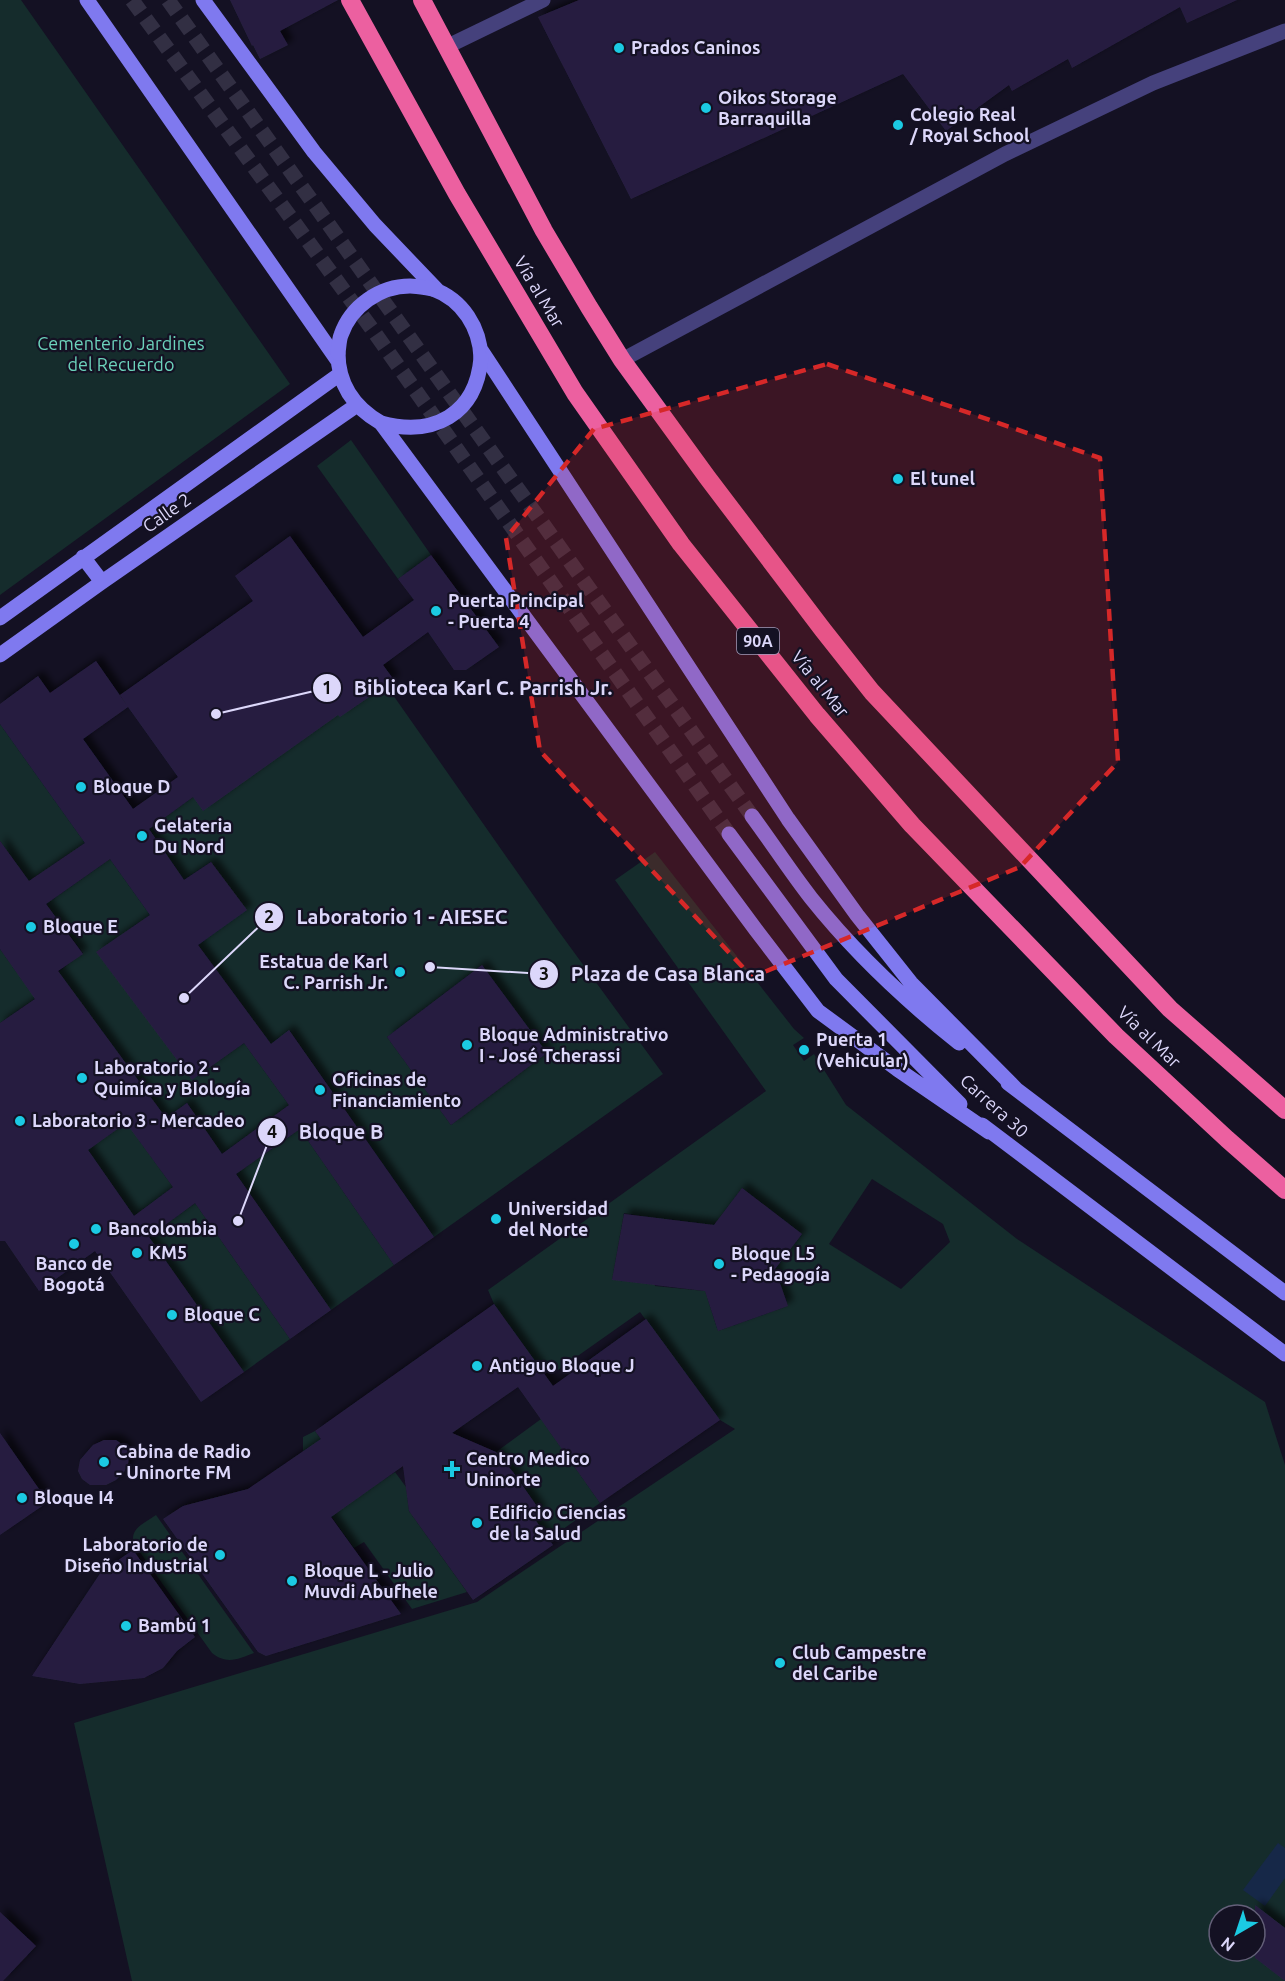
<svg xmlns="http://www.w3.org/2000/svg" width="1285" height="1981" font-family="Ubuntu,sans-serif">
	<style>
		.green { fill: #152c2c; fill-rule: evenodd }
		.water { fill: #162848 }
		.building { fill: #271f41; fill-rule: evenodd; filter: url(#shadow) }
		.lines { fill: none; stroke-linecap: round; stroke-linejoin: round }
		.secondary-tunnel { stroke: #322f43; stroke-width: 15; stroke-dasharray: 15 8; stroke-linecap: butt }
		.street { stroke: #45417c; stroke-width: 15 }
		.secondary { stroke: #7f79ef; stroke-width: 15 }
		.highway { stroke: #ec60a0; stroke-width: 18 }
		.secondary-bridge { stroke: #7f79ef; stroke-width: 15 }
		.marked { fill: #d62828; fill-opacity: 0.2; stroke: #d62828; stroke-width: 4.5; stroke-dasharray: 12 8; stroke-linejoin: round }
		.poi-dot { fill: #1bcae3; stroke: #141123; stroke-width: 2 }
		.labels { text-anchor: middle; stroke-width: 4.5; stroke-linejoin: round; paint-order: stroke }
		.shield { fill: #141123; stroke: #a09cba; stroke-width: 1.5 }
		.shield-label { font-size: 16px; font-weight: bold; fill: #dcd7fa }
		.poi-label { font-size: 18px; font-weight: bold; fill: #dcd7fa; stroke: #141123; text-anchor: start }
		.street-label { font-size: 18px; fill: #dcd7fa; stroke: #141123 }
		.park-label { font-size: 18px; fill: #6cd2bb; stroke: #141123 }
		.leader { fill: none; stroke: #dcd7fa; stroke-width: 2 }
		.callout-dot { fill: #dcd7fa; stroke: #141123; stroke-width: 2 }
		.mark-label { font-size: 18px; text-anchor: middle; font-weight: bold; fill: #111 }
		.callout-label { font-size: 20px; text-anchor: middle; font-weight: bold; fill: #dcd7fa; stroke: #141123; stroke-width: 4.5; stroke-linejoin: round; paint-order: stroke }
	</style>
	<defs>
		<filter id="shadow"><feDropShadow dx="5.5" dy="-5.5" stdDeviation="3" flood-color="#0009"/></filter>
	</defs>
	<rect width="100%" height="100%" fill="#141123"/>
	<path class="green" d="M0,0h21l269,384 -290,211z
		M351,440l80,115 -33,24 -81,-113z
		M386,685l171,244 106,145 -229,163 -144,-206 -19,13 -73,-99 48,-35 -35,-48 -27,18 -35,-51 44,-32zM482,965l65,88 -96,72 -64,-88z
		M0,724l85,119 -56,38 -29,-40z
		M655,852l139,177 10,9 -11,7 11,16 10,-7 32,51 171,134 248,163 20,63v516h-1153l-58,-258 403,-121 258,-173 -15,-9 -80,-108 -85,60 -14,-2 -47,-66 -6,-14 278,-199 -151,-211zM872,1179l71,45 7,18 -49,47 -72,-45zM742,1188l60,46 -27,35 13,37 -70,25 -13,-40 -50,-5 13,-67 46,6zM624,1213l30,5 -42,62zM1219,1915h36v36h-36z
		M110,859l40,56 -53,37 96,127 51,-36 45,62 -67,49 -35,-51 -21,15 -108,-146 25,-19 -37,-49z
		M0,949l30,42h16l-46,32z
		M0,1040l81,114 54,-37 12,15 -9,7 35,48 -39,29 -35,-50 -18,13 -81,-115z
		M300,1129l94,136 -63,45 -95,-136z
		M195,1203l95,136 -46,33 -95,-135z
		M541,1419l59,84 -51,36 -15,-21 7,-6 -28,-40 -17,-20z
		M315,1431l46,64 34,-23 11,15 3,24 58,81 -55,17 -48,-67 -10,6 -62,-86 11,-9v-16z
		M156,1515l98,138c-16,6 -27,12 -42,0l-78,-109c-5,-16 11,-21 22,-29z"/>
	<path class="water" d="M1278,1843l7,5v30l-20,28 -22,-16z"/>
	<path class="building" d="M230,0h108l-58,31 8,14 -28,14 -7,-14 -1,1z
		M579,0h658l-50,23 -7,-16 -108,61 -4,-9 -56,32 -3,-6 -63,46 -43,-57 -272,125 -93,-182z
		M290,536l73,101 51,-37 -16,-21 33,-24 68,92 -33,23h-12l-26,-38 -45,33 11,15 -54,37 -2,-2 -135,96 -10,-14 -44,32 35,51 27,-18 36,48 -49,35 73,99 18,-14 145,207 -40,28 -94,-136 -64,45 95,136 -41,29 -95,-136 -46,34 95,135 -43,30 -106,-151 -56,40 -34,-50h-5v-218l35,-24 -35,-50v-108l29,40 56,-38 -85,-119v-20l38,-28 12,17 46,-32 32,46 -8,-12 133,-94 -18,-25zM128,707l50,70 -45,32 -50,-70zM110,859l40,56 -54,37 96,128 52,-37 45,62 -67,49 -35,-51 -21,15 -108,-147 25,-17 -37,-50zM126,1123l47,64 -39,29 -46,-66z
		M482,965l65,88 -96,72 -64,-88z
		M742,1188l60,46 -27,35 13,37 -70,25 -13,-40 -93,-11 12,-66 90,11z
		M494,1304l59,82 93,-67 74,101 -120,83 -82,-116 -66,46 44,19 17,20 28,40 -7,6 19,27 -80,55 -64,-89 -6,-45 -72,51 70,97 -135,42 -8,-4 -95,-133 20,-13 65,-17 73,-50 -6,-8z
		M0,1433l48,69 -48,33z
		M104,1440h12l10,7 3,9 -1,8 -4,8 -8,8 -10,5h-16l-8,-6 -4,-8 2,-11 13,-15z
		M133,1550l62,87 -18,14 -14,17 -19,10 -64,6 -48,-8 69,-104z
		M1255,1905l30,23v53l-30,-23z
		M0,1912l36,34 -33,35h-3z"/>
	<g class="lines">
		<path class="secondary-tunnel" d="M132,0l240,329 357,505
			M168,0l584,816"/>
		<path class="street" d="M446,47l97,-47
			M622,360l383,-206 148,-71 132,-52"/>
		<path class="secondary" d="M87,0l251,361
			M203,0l111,152 61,73 63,66
			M433,289c30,11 47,39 48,69
			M481,350l307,469 69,96 54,68 105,106
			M338,353c0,32 17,55 43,70l375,507 62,81 79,58 92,63
			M83,557l19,25
			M0,618l340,-244
			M0,655l102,-73 255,-177
			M752,816c20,27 38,55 59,82 43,54 94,102 148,145
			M729,834l107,145 124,125
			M1008,1083l277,210
			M982,1125l303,229"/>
		<path class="highway" d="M350,0l107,194 118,199 106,151 136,171 95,110 204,211 111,103 58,51
			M422,0l122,231 45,76 33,53 85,117 116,153 49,62 298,317 115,101"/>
		<path class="secondary-bridge" d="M338,353c1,-6 1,-13 3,-18 10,-29 39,-49 69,-49 7,0 16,2 23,3
			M381,423c52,14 95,-8 100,-65"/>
	</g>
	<path class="marked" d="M827,364l273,94 18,304 -98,105 -268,110 -212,-226 -34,-213 88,-109z"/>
	<g class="poi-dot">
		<circle cx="619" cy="48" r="6"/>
		<circle cx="706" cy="108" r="6"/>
		<circle cx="898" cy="125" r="6"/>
		<circle cx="898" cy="479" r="6"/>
		<circle cx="436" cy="611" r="6"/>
		<circle cx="81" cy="787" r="6"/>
		<circle cx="142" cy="836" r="6"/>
		<circle cx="31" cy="927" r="6"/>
		<circle cx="400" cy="972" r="6"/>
		<circle cx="467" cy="1045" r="6"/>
		<circle cx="804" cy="1050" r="6"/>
		<circle cx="82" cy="1078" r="6"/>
		<circle cx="320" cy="1090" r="6"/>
		<circle cx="20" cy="1121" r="6"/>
		<circle cx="496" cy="1219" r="6"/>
		<circle cx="96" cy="1229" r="6"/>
		<circle cx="74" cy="1244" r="6"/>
		<circle cx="137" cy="1253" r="6"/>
		<circle cx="719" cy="1264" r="6"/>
		<circle cx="172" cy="1315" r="6"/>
		<circle cx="477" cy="1366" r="6"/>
		<circle cx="104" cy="1462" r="6"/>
		<path d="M449 1460h6v6h6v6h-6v6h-6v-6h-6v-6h6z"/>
		<circle cx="22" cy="1498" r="6"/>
		<circle cx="477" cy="1523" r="6"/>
		<circle cx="220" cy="1555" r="6"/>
		<circle cx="292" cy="1581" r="6"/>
		<circle cx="126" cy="1626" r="6"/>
		<circle cx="780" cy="1663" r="6"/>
	</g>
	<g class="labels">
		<rect class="shield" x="737" y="628" width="42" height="26" rx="4.5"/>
		<g class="shield-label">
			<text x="758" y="647">90A</text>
		</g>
		<g class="poi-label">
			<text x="631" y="54">Prados Caninos</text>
			<text x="718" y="104">Oikos Storage<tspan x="718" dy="21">Barraquilla</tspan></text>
			<text x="910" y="121">Colegio Real<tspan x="910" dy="21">/ Royal School</tspan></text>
			<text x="910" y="485">El tunel</text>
			<text x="448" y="607">Puerta Principal<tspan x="448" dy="21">- Puerta 4</tspan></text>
			<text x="93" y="793">Bloque D</text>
			<text x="154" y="832">Gelateria<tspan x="154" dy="21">Du Nord</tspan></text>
			<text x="43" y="933">Bloque E</text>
			<text x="388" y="968" text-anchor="end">Estatua de Karl<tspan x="388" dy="21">C. Parrish Jr.</tspan></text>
			<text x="479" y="1041">Bloque Administrativo<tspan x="479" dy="21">I - José Tcherassi</tspan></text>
			<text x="816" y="1046">Puerta 1<tspan x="816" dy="21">(Vehicular)</tspan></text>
			<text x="94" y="1074">Laboratorio 2 -<tspan x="94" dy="21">Quimíca y BIología</tspan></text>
			<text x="332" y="1086">Oficinas de<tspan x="332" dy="21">Financiamiento</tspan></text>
			<text x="32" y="1127">Laboratorio 3 - Mercadeo</text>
			<text x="508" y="1215">Universidad<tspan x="508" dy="21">del Norte</tspan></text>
			<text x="108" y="1235">Bancolombia</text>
			<text x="149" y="1259">KM5</text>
			<text x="731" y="1260">Bloque L5<tspan x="731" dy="21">- Pedagogía</tspan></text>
			<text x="74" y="1270" text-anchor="middle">Banco de<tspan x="74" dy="21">Bogotá</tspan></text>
			<text x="184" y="1321">Bloque C</text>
			<text x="489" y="1372">Antiguo Bloque J</text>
			<text x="116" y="1458">Cabina de Radio<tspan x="116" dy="21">- Uninorte FM</tspan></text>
			<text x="466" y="1465">Centro Medico<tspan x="466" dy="21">Uninorte</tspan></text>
			<text x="34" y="1504">Bloque I4</text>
			<text x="489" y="1519">Edificio Ciencias<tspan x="489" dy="21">de la Salud</tspan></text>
			<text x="208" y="1551" text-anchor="end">Laboratorio de<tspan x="208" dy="21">Diseño Industrial</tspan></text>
			<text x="304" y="1577">Bloque L - Julio<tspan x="304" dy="21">Muvdi Abufhele</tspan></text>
			<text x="138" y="1632">Bambú 1</text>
			<text x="792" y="1659">Club Campestre<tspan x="792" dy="21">del Caribe</tspan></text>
		</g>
		<g class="street-label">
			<text transform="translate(539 292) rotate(59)" y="6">Vía al Mar</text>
			<text transform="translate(167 513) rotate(-35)" y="6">Calle 2</text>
			<text transform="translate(820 684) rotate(51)" y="6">Vía al Mar</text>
			<text transform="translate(1149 1037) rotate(44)" y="6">Vía al Mar</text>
			<text transform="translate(994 1106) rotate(42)" y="6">Carrera 30</text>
		</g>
		<g class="park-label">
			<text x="121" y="350">Cementerio Jardines<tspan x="121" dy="21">del Recuerdo</tspan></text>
		</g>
	</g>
	<path class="leader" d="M216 714L327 688M184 998L269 917M430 967L544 974M238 1221L272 1132"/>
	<g class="callout-dot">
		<circle cx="216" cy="714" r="6"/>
		<circle cx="184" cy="998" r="6"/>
		<circle cx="430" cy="967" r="6"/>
		<circle cx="238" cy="1221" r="6"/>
		<circle cx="327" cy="688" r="15"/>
		<circle cx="269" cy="917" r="15"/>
		<circle cx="544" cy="974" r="15"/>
		<circle cx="272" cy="1132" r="15"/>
	</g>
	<g class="mark-label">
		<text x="327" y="694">1</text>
		<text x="269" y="923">2</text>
		<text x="544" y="980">3</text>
		<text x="272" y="1138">4</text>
	</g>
	<g class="callout-label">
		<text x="483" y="695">Biblioteca Karl C. Parrish Jr.</text>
		<text x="402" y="924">Laboratorio 1 - AIESEC</text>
		<text x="668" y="981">Plaza de Casa Blanca</text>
		<text x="341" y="1139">Bloque B</text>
	</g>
	<g transform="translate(1237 1933) rotate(219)"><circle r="28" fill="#141123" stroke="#646079" stroke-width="1.5"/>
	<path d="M0-4.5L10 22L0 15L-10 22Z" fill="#1bcae3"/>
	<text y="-9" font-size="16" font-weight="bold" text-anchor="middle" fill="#dcd7fa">N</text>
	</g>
</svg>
